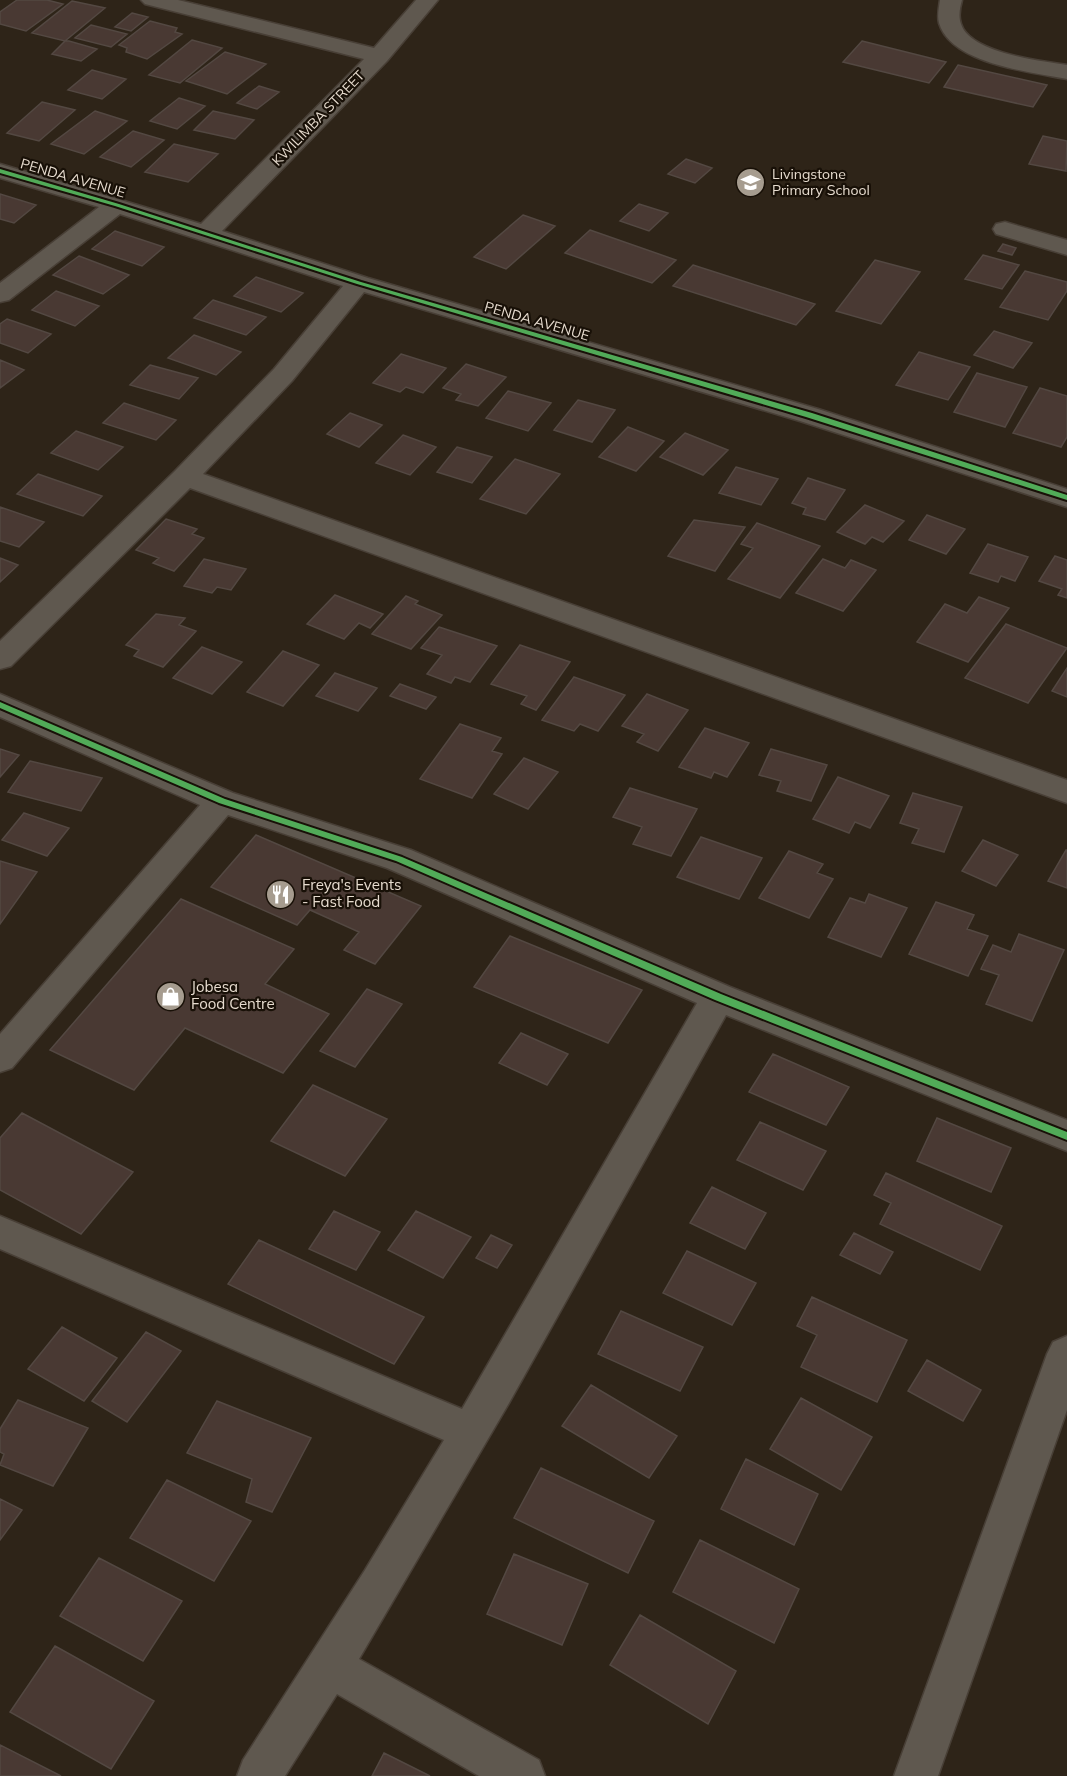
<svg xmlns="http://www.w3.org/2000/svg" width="1067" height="1776" font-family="Mulish,sans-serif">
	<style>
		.building { fill: #493933; stroke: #534842; stroke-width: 1.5 }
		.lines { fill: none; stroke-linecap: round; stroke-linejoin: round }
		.minor-casing { stroke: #483f36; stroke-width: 3 }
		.minor { fill: #5f584f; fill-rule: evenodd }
		.cycleway-casing { stroke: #181007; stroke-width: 4 }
		.cycleway { fill: #51ab58; fill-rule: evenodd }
		.labels { text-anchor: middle; stroke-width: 4.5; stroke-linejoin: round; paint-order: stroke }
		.far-street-label { font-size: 14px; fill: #e7dccf; stroke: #181007 }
		.far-poi-label { font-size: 14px; fill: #e7dccf; stroke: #181007; text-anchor: start }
		.poi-label { font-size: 15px; fill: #e7dccf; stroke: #181007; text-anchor: start }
	</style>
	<rect width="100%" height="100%" fill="#2e2418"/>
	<path class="building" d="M17,0h30l16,4 -37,27 -26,-7v-12z
		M72,1l33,7 -40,33 -33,-8z
		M132,13l16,4 -17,14 -16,-4z
		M150,21l27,7 -2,4 7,2 -35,25 -21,-7 1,-4 -8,-3z
		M91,25l36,9 -16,13 -36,-9z
		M192,40l30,8 -42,35 -31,-8z
		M65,41h4l28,8 -16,12 -29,-7z
		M862,41l84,21 -17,21 -86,-21z
		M225,52l41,12 -39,30 -41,-13z
		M958,65l89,20 -14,22 -89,-20z
		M92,70l34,9 -24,20 -34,-9z
		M259,86l20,6 -22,17 -20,-6z
		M179,98l26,8 -28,23 -27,-8z
		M42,102l33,8 -36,31 -32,-8z
		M95,111l32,10 -43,33 -33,-10z
		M213,111l41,9 -19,19 -41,-9z
		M133,131l31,9 -33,27 -31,-10z
		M1043,136l24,5 -1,30 -37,-7z
		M174,144l44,10 -30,28 -43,-10z
		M686,159l26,9 -17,15 -27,-9z
		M0,194l36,11 -22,18 -14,-4z
		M639,204l29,9 -19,18 -29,-10z
		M523,215l32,11 -49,43 -32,-12z
		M590,230l86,30 -24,23 -87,-30z
		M115,231l49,16 -22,19 -50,-17z
		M1003,244l13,4 -4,7 -14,-4z
		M983,255l36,10 -17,24 -37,-10z
		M79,256l50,19 -26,19 -50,-19z
		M875,260l45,12 -39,52 -45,-13z
		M693,265l122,39 -19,21 -123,-39z
		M1025,271l42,11v9l-19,29 -48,-13z
		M256,277l47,16 -22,19 -47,-16z
		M56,291l43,15 -24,20 -43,-16z
		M213,300l53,17 -20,18 -52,-17z
		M7,319l44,15 -23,19 -28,-10v-19z
		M994,331l38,12 -19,25 -39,-13z
		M194,335l47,17 -25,23 -48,-17z
		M919,352l51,15 -22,33 -52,-15z
		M401,354l45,14 -23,25 -17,-6 -6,5 -27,-9z
		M0,360l24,10 -24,18z
		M466,364l40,13 -28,29 -22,-6 5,-6 -18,-6z
		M150,365l48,13 -19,21 -49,-14z
		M977,373l50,14 -22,40 -51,-15z
		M1040,388l27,8v41l-6,10 -48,-14z
		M508,391l43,12 -23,28 -42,-13z
		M578,400l37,10 -23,32 -38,-12z
		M124,403l52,17 -20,20 -53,-17z
		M350,413l32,12 -23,22 -32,-13z
		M628,427l36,14 -28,30 -37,-14z
		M76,431l47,16 -25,23 -47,-17z
		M685,433l43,17 -25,25 -43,-18z
		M403,435l33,12 -26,28 -34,-12z
		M457,447l35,10 -20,26 -35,-11z
		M515,459l45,15 -34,40 -46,-15z
		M736,467l42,12 -17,26 -42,-12z
		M38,474l64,22 -19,20 -66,-22z
		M808,478l37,12 -20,30 -22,-6 3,-6 -14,-5z
		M865,505l39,16 -21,21 -11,-5 -7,7 -28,-12z
		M0,507l44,15 -25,25 -19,-6z
		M927,515l38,14 -19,25 -37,-14z
		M166,519l31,10 -5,5 12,4 -30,33 -21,-8 6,-5 -23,-8z
		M694,520l51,7 -30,44 -47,-15z
		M757,523l63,23 -40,52 -52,-19 25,-31 -12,-4z
		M988,544l40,13 -13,24 -14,-5 -3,6 -28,-9z
		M1055,556l12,4v38l-9,-3 4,-6 -23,-8z
		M0,558l18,7 -18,17z
		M204,559l42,10 -15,21 -14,-3 -5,6 -28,-7z
		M823,559l22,9 6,-8 25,10 -33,41 -47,-18z
		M335,595l48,19 -13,14 -11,-5 -15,16 -37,-15z
		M406,596l12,5 -3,3 27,11 -31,34 -39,-15z
		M979,597l30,11 -41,54 -51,-20 28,-38 22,9z
		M156,614l29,4 -6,7 17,6 -33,36 -29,-11 5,-6 -13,-5z
		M1006,624l61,24 -39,55 -63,-25z
		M439,627l58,19 -27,36 -15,-5 -4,6 -24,-9 15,-19 -21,-7z
		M520,645l50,17 -34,48 -15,-6 6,-8 -36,-12z
		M202,647l40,15 -30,32 -39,-16z
		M283,651l36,14 -36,41 -36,-14z
		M1067,668v29l-15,-6z
		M335,673l42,15 -19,23 -42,-15z
		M574,677l51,18 -27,36 -18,-7 -6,7 -32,-11z
		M400,684l36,13 -10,12 -36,-13z
		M647,694l41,16 -30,41 -21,-9 7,-8 -22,-8z
		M460,724l41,14 -9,13 10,3 -30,44 -52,-19z
		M705,728l44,15 -22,34 -13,-5 -3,6 -32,-11z
		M0,749l19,6 -19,22z
		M771,749l56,16 -16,36 -34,-10 4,-10 -22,-6z
		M524,758l34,14 -30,37 -34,-15z
		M30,761l72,17 -21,33 -73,-19z
		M838,777l51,19 -19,32 -15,-6 -6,11 -36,-14z
		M630,788l67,21 -26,47 -38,-12 9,-17 -29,-10z
		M913,793l49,14 -18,45 -32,-9 7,-14 -19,-6z
		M24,813l45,15 -22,28 -45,-16z
		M256,835l165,71 -46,58 -31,-14 15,-18 -49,-22 -13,15 -86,-38z
		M701,837l61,21 -23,41 -62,-22z
		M983,840l35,15 -22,31 -34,-15z
		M1066,850h1v38l-19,-7z
		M789,851l34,13 -6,9 16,6 -24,39 -50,-20z
		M0,861l37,11 -37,52z
		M869,894l38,14 -26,49 -53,-20 22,-39 15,5z
		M181,899l113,50 -29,35 64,30 -46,59 -98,-45 -51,62 -84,-40z
		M936,902l38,13 -7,14 21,7 -20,40 -59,-22z
		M1019,934l45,16 -32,71 -46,-17 13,-29 -18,-6 12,-24 18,7z
		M510,936l132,54 -34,53 -134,-56z
		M367,989l35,15 -47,63 -35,-16z
		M521,1033l47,21 -21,31 -48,-22z
		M773,1054l76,33 -23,38 -77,-33z
		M313,1085l74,34 -42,57 -74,-35z
		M22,1113l111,59 -52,62 -81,-44v-52z
		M937,1118l74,30 -20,44 -74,-31z
		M760,1122l66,29 -23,39 -66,-30z
		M886,1173l116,53 -22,44 -100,-46 11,-21 -17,-8z
		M712,1187l54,26 -21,36 -55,-26z
		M334,1211l46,21 -24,38 -47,-21z
		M416,1211l55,26 -28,41 -55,-28z
		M854,1233l39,19 -13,22 -40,-19z
		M491,1235l21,10 -15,23 -21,-10z
		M259,1240l165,77 -30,47 -166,-80z
		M687,1251l69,32 -24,42 -69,-32z
		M812,1297l95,43 -30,62 -76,-35 16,-32 -20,-9z
		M621,1311l82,36 -23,44 -82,-37z
		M62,1327l55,31 -33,43 -56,-32z
		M146,1332l35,19 -54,71 -35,-21z
		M927,1360l54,30 -18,31 -55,-30z
		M591,1385l86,51 -28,42 -87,-52z
		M801,1398l71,39 -31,53 -71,-41z
		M18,1400l70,28 -35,58 -53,-21 4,-11 -4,-2v-23z
		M217,1401l94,37 -39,74 -26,-10 6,-23 -65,-26z
		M746,1459l72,35 -24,51 -73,-36z
		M541,1468l113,53 -26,52 -114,-55z
		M167,1480l84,41 -37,60 -84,-43z
		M0,1499l22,11 -22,30z
		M700,1540l99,49 -25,54 -101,-51z
		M514,1554l74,30 -26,61 -75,-31z
		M99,1558l83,43 -39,60 -83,-45z
		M640,1615l96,56 -28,53 -98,-59z
		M55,1646l99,55 -43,68 -101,-57z
		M0,1745l61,31h-61z
		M384,1753l46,23h-58z"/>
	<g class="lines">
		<defs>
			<path id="minor" d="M141,0h37l196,48 42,-48h22l-51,61 -165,170 146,47 450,131 249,80v18l-267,-86 -436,-129 -72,89 -89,93 864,306v23l-877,-315 -179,178 -11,3v-28l175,-170 99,-102 69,-83 -223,-72 -111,86 -9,2v-19l99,-76 -99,-29v-14l201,60 163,-165 -219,-55z
				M940,0h22c-2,7 -4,16 -1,24 9,29 80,37 106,41v14c-36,-7 -116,-15 -128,-56 -2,-7 0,-16 1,-23z
				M1005,222l62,18v15l-71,-21 -3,-5 3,-5z
				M0,694l233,99 178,57 319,137 337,133v31l-341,-136 -217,388 -150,256 180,101 6,16h-66l-142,-82 -52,82h-48l6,-16 122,-190 79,-130 -444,-191v-33l462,193 235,-406 -310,-135 -159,-53 -216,253 -12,4v-38l200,-229 -200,-88z
				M1067,1336v74l-129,366h-44l153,-422 6,-12z"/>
		</defs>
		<use href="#minor" class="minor-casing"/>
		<use href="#minor" class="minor"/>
		<defs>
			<path id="cycleway" d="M0,169l119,35 242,78 451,131 255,82v5l-261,-83 -449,-133 -242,-78 -115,-33z
				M0,702l225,97 177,58 319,137 346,138v8l-352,-140 -319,-139 -177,-58 -219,-95z"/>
		</defs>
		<use href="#cycleway" class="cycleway-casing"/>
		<use href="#cycleway" class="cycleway"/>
	</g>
	<defs>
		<symbol id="school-disc" viewBox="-11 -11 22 22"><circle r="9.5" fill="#a69c8f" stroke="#181007"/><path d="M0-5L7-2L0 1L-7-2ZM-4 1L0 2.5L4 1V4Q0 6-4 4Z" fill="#fff"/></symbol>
		<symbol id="restaurant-disc" viewBox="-11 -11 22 22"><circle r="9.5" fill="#a69c8f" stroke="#181007"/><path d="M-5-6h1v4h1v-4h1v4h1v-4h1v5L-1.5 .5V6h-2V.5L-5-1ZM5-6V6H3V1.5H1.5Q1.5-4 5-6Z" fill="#fff"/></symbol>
		<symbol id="shop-disc" viewBox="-11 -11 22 22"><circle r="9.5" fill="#a69c8f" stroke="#181007"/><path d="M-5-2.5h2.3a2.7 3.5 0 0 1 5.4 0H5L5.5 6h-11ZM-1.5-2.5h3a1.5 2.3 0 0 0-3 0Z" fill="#fff"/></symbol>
	</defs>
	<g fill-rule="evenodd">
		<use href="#school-disc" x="734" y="166" width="33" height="33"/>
		<use href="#restaurant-disc" x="264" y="878" width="33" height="33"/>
		<use href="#shop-disc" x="154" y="980" width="33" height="33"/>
	</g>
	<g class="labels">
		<g class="far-street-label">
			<text transform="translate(318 118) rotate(-46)" y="5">KWILIMBA STREET</text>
			<text transform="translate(73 178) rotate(16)" y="5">PENDA AVENUE</text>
			<text transform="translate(537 321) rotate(16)" y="5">PENDA AVENUE</text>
		</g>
		<g class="far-poi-label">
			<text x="772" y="179">Livingstone<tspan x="772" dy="16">Primary School</tspan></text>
		</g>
		<g class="poi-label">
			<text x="302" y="890">Freya's Events<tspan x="302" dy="17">- Fast Food</tspan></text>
			<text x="191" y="992">Jobesa<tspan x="191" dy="17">Food Centre</tspan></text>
		</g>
	</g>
</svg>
